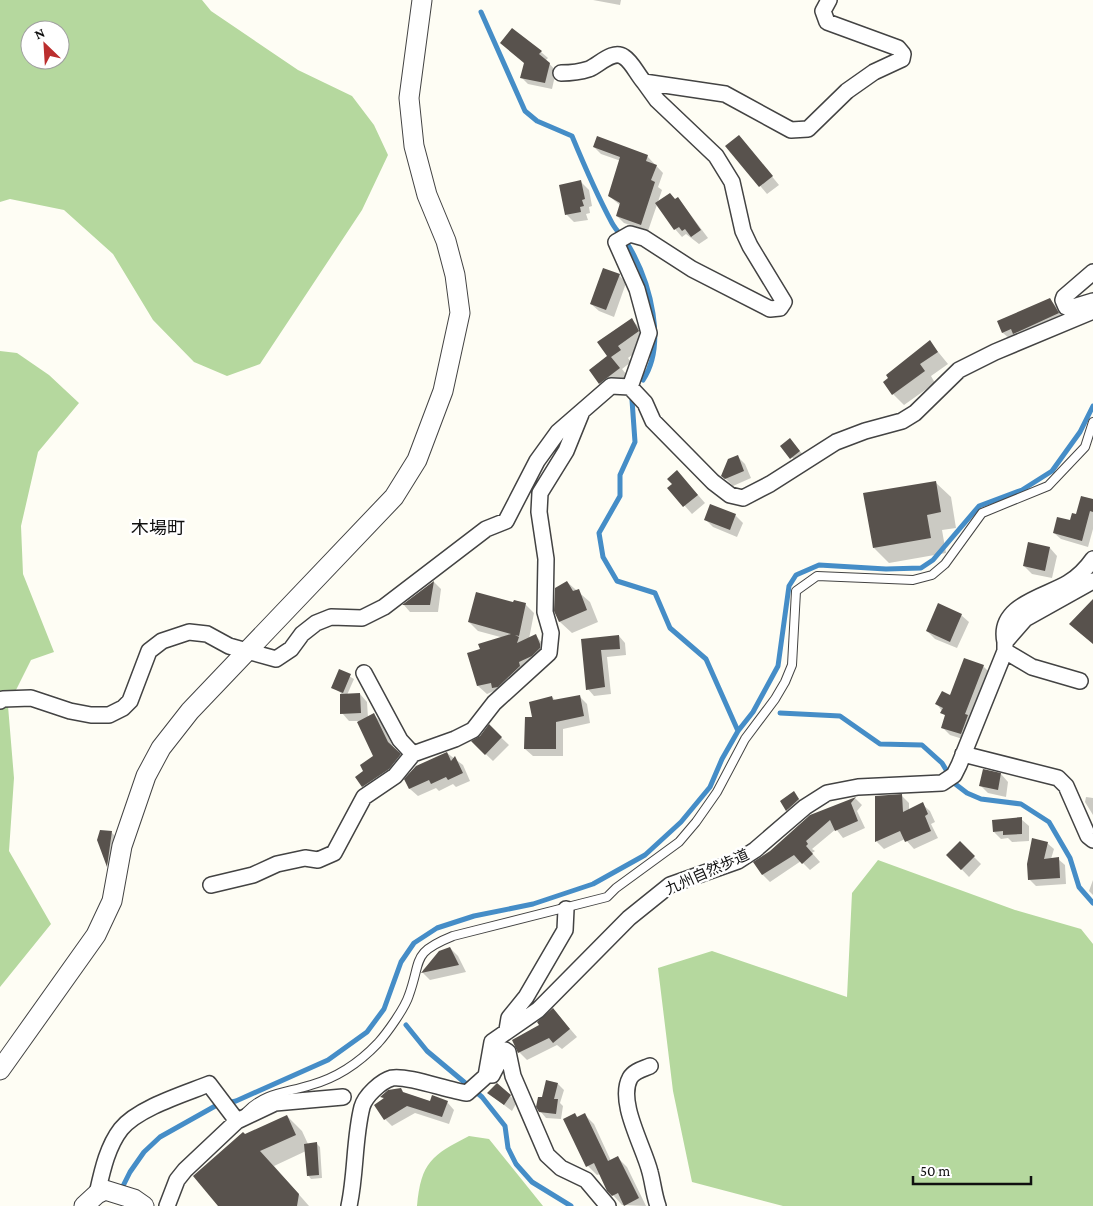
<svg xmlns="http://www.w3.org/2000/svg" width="1093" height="1206" font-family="'Crimson Pro','Noto Sans JP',serif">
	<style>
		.forest { fill: #b5d89e; fill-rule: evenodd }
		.shadow { fill: #0003 }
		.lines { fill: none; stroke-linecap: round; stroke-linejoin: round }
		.stream { stroke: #458dc7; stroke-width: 5 }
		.building { fill: #58524d }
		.service-casing { stroke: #434343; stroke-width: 10 }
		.minor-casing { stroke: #434343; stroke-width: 18 }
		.tertiary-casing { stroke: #434343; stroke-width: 21 }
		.service { stroke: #fff; stroke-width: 8 }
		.minor { stroke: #fff; stroke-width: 15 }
		.tertiary { stroke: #fff; stroke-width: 19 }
		.labels { text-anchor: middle; stroke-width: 5; stroke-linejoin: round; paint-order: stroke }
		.street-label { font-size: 15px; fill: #101010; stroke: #fff }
		.quarter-label { font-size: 18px; fill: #101010; stroke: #fff }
	</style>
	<rect width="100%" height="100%" fill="#fefdf4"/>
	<path class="forest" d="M0,0h202l9,11 87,59 54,26 22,29 14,30 -26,55 -102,154 -33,12 -33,-14 -41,-42 -40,-66 -49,-44 -54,-11 -10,3zM30,30h30v30h-30z
		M0,351l17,2 32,22 30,28 -41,49 -17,74 2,48 31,78 -23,8 -23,46 6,72 -5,73 42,73 -51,63z
		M878,860l137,50 66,19 12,15v262h-310l-91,-24 -19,-91 -15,-123 54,-17 135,46 5,-104z
		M469,1136l20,3 54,67h-126c4,-44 15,-51 52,-70z"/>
	<path class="shadow" d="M593,0h28l-1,5z
		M541,52l7,6 -2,2 10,11 -4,18 -24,-5 -6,-6 3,-14z
		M739,136l40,49 -12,9 -40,-48z
		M594,147l53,9 16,17 -5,14 4,3 -14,41 -24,-8 -7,-7 4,-10 -12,-10 12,-35 -20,-7z
		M581,182l8,8 3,16 -3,1 1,6 -4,1 2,6 -14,2 -7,-7 -6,-29z
		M678,198l30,40 -9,6 -13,-10 -4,3 -7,-8 1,-29z
		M619,275l7,8 -12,34 -15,-6 -8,-7z
		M1050,300l11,11 5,10 -55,19 -8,-7 -5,-11z
		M631,319l12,12 6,11 -21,16 3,4 -9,7 9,11 -19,14 -12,-11 9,-27z
		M930,342l18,22 -17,12 4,7 -31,22 -11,-11z
		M790,440l17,19 -8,6 -17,-19z
		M737,456l8,8 6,14 -18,8 -10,-10z
		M684,479l21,24 -13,11 -23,-26z
		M935,482l16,15 5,31 -14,2 4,23 -57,10 -15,-15z
		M1093,500v29l-5,18 -27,-8 -7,-6 17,-11z
		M735,515l8,8 -6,14 -24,-10 -8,-8z
		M1029,544l21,4 7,8 -5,22 -20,-4 -8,-8z
		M434,582l7,7 -3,23h-28l-6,-7z
		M567,582l23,20 8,20 -26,11 -12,-11 -4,-11z
		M513,603l12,1 9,9 -5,26 7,-3 8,9 -16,31 -41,18 -9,-8 4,-36 22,-12 -26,-7 -9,-9z
		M961,615l8,7 -12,26 -22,-9 -8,-8z
		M619,636l6,7 1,12 -19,2 4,37 -17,2 -6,-7 -6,-49z
		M983,666l8,8 -22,67 -19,-6 -8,-8 4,-10 -9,-13 14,-7z
		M340,671l14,8 -7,16 13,-1 7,8 1,16 6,-3 7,7 14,29 12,11 -37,31 -7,-7 1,-14 11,-16 -17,-35h-9l-7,-8 -1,-20 -9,-6z
		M579,696l8,8 3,19 -27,6v27h-30l-8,-7 8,-31 19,-21 4,4z
		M489,726l20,19 -16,16 -20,-19 8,-5z
		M447,753l16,12 7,16 -14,6 -3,-3 -14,7 -3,-3 -18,8 -8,-7 -4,-9z
		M1001,774l7,8 -2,15 -18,-4 -7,-7z
		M794,793l8,10 -11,10 -9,-12z
		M902,796l7,7v7l13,-6 8,7 5,11 -4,2 7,14 -24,11 -9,-10 -21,10 -7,-7 -1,-45z
		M1086,797l7,1v23v-6l-8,-13z
		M855,798l7,7 -5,6 8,17 -22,10 -7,-9 -24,20 3,2 -3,2 8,9 -10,8 -9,-9 -31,21 -7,-7 -8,-12 16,-11 39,-35z
		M1021,819l8,7v15l-17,1 -4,-4 -7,1 -7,-7z
		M111,832l4,4 -5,33 -12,-29z
		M960,843l21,21 -12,13 -21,-22z
		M1047,843l7,6 -3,10h7l7,6 1,19 -30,2 -6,-6 -2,-16z
		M1093,880v15l-4,-4z
		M450,948l8,8 8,16 -36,8 -7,-7v-3l16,-17z
		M553,1009l24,28 -15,12 -5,-4 -30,15 -8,-8z
		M496,1084l21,18 -5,9 -24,-18z
		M558,1084l6,6 -4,13 3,3 -2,13 -15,-1 -6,-7 3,-12z
		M405,1094l26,8h16l7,8 -5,14 -34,-11 -23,13 -7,-7 -1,-19 -2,-3z
		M584,1114l10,10 17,37 7,-3 9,9 19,39 -24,-1 -9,-10 -13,-21 -3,1 -9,-9 -13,-51 3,3z
		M287,1116l15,15 6,13h9l3,3 2,31 -11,1 -3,-4 -2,-24 -32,15 35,40h-90l26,-71z"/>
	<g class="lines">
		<path class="stream" d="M481,12l44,99 12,10 35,15c12,29 25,59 40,87 5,9 13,16 18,25 20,35 37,96 13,132
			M632,400l3,42 -15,33v21l-21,37 4,24 14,24 38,12 15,35 36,31 32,72
			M780,713l60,3 40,28 42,1 20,18 12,20 13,10 14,6 40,5 28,18 21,36 9,29 14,16
			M406,1025l21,26 55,46 23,29 3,22 8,16 16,18 39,24
			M121,1190l9,-18 14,-20 16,-15 57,-32 19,-4 92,-41 39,-28 17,-23 17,-47 13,-19 23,-15 37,-12 59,-12 60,-20 52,-29 36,-33 29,-35 12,-28 16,-28 15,-19 25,-46 11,-80 7,-11 23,-10 67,4 35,-1 12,-8 46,-54 43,-16 30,-19 28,-39 13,-26"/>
	</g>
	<path class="building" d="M512,28l30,23 -3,3 11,9 -5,20 -25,-5 4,-15 -24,-20z
		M739,135l34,41 -14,11 -34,-41z
		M597,136l51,19 -2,6 11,4 -6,15 4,2 -14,43 -25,-9 4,-13 -12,-7 12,-39 -27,-10z
		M581,180l4,19 -3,1 2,6 -4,1 1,5 -16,3 -6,-30z
		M670,193l5,6 3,-2 23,33 -10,7 -6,-8 -3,2 -3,-4 -5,3 -19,-27z
		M603,268l17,6 -14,36 -16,-6z
		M1050,298l9,15 -46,21 -2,-5 -9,4 -5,-12z
		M632,318l7,13 -21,15 3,4 -10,7 9,11 -21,16 -10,-14 18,-14 -10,-14z
		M930,340l8,12 -18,12 5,7 -33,24 -9,-13 5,-4 -2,-3z
		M790,438l10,13 -10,8 -10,-13z
		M738,455l6,16 -19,8 -4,-3 7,-17z
		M677,470l21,25 -15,12 -16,-19 5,-4 -5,-5z
		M936,481l5,31 -14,3 4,23 -58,10 -10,-55z
		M1081,496l12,3v13l-3,-1 -8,30 -29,-8 4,-16 13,3 2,-7 4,1z
		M710,504l26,10 -6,16 -26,-10z
		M1028,542l22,5 -5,24 -22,-5z
		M434,581l-4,24h-28z
		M567,581l6,10 6,-2 8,21 -28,12 -5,-11 1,-23z
		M476,592l37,10 1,-2 12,3 -7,33 -4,-1 4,2 -2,6 19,-9 4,10v4l-8,8 -13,6 1,4 -22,21 -6,1 -1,-5 -14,3 -10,-33 13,-4 -2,-5 33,-10 -43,-12z
		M1093,599v45l-24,-20z
		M938,603l24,11 -12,28 -24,-11z
		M619,635l1,14 -19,1 4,37 -19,3 -5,-51z
		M964,658l20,7 -19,49 3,1 -7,19 -20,-6 4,-13 -5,-2 3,-5 -8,-4 7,-13 8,4z
		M339,669l12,5 -8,19 -12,-5z
		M360,693l1,20 -21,1v-20z
		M580,695l4,21 -28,6v27h-32l1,-32h7l-3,-15 23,-6 1,4z
		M374,713l14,29 13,12 -12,15 -27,18 -7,-10 8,-6 -3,-6 13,-9 -16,-34z
		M489,724l13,13 -17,18 -14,-14 9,-5z
		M447,752l4,9 4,-5 8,17 -15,7 -2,-3 -15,7 -2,-4 -20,9 -5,-10 12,-13z
		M983,769l18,4 -3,17 -19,-4z
		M794,791l5,8 -13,12 -6,-10z
		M902,794l1,18 20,-10 5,12 -3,2 6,15 -26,11 -5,-11 -25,11v-46z
		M856,797l-5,6 7,18 -23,10 -5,-11 -24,21 2,3 -2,2 7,8 -11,10 -8,-9 -32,20 -9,-13 17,-11 40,-36z
		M1022,817v17l-19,1v-4l-10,1 -1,-12z
		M100,830l12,1 -5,36 -10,-27z
		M1032,838l16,4 -4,17 15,-2 1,21 -32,2 -1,-16z
		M960,841l15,15 -14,14 -15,-15z
		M450,947l9,18 -38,8 18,-22z
		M553,1008l17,21 -17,14 -4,-5 -31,15 -6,-13 27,-15 -2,-3z
		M546,1080l12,3 -4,16h4l-2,15 -17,-2 -3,-5 2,-10h4z
		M497,1083l14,12 -7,10 -17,-12z
		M401,1088l2,4 27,9 2,-6 16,6 -6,16 -35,-11 -23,14 -10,-15 10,-7 -4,-1 8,-7z
		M575,1113l2,4 8,-4 23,48 10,-5 21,42 -15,8 -6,-13 -6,3 -5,-5 -13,-28 -8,4 -23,-48z
		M287,1115l9,20 -36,16 39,43 -2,12h-79l-25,-30 50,-44 2,2z
		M317,1142l2,33 -12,1 -3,-32z"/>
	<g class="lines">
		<defs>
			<path id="service" d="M246,1112c19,-20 40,-19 65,-27 25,-7 49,-23 67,-42 9,-10 27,-35 31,-48 13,-36 2,-42 44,-59l154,-39 9,-9 63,-46 17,-20 21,-30 28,-53 30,-40 10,-17 7,-17 4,-74 21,-15 96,4 19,-5 13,-11 37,-51 66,-27 37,-39 8,-25"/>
			<path id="minor" d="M829,0l-6,11 4,11 71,26 5,6 -1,5 -28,13 -27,19 -39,38 -17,1 -66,-36 -81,-12 13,18 59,56 16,26 11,49 7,15 34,56 -4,6 -10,1 -78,-40 -48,-31 -14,-4 -14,8 21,47 12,44 -19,54 15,16 8,18 60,61 17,13 13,3 27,-14 66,-42 29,-11 37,-10 13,-8 44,-43 36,-18 98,-41
				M561,73c10,0 19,-1 28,-4 10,-4 24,-20 35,-12 8,5 13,17 20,25
				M1093,272l-29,25 -1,3 3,7 4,1 23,-7
				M1005,642c-8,-37 40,-45 63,-59 10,-6 18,-14 25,-24
				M1005,651l27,16 48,14
				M364,673l36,67 13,14
				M0,701l3,-2 28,-1 39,13 21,4h18l14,-7 7,-7 19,-50 13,-10 27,-9 18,2 22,12 47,13 15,-10 11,-15 14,-11 15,-6 31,1 22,-11 102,-78 20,-8 31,-60 21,-29 53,-46 19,1
				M963,754l95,24 8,8 22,50 5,4
				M211,885l42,-10 24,-11 28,-6 13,2 16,-7 30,-56 31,-21 18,-22 42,-15 18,-9 21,-27 55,-50 2,-20 -6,-21 1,-53 -7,-47 1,-19 26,-42 15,-37
				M507,1030l2,-12 17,-21 39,-67 1,-21
				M650,1066c-7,3 -16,5 -20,12 -13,24 14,69 20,94 3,11 4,23 8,34
				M487,1075h5l13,-25 3,2 5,24 34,79 14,13 25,12 22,26
				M97,1194c5,-22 10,-47 24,-65 17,-21 63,-35 88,-45l28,37
				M167,1206l10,-26 8,-10 52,-49 38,-18 68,-6
				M349,1206c7,-32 5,-67 13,-99 3,-11 19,-26 30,-29 16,-3 57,13 75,15l19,-17 6,-34 46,-32 91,-92 41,-33 68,-24 17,-11 50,-43 22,-14 31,-6 84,-4 12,-8 5,-10 46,-114v-9l20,-23 68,-38"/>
			<path id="tertiary" d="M0,1070l96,-135 16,-34 10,-55 24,-70 15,-28 29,-37 204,-214 23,-37 26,-69 17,-78 -5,-38 -9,-34 -19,-46 -13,-49 -5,-48 13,-98
				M84,1206l13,-12 8,-4 29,9 10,7"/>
		</defs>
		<use href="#service" class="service-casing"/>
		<use href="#minor" class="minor-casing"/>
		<use href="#tertiary" class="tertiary-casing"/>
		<use href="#service" class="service"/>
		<use href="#minor" class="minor"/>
		<use href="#tertiary" class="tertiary"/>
	</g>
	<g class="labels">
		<g class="street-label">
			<text transform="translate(707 872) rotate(-24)" y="5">九州自然歩道</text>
		</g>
		<g class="quarter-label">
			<text x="158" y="534">木場町</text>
		</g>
	</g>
	<g transform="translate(45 45) rotate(335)"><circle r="24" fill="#ffffff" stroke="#9f9f9f"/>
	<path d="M0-4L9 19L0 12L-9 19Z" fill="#bb2e2e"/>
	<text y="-8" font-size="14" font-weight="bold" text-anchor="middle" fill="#101010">N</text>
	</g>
	<path d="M913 1176v8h118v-8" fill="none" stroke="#101010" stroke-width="2.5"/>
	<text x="920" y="1176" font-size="15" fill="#101010" stroke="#ffffff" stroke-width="4" paint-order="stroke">50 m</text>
</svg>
